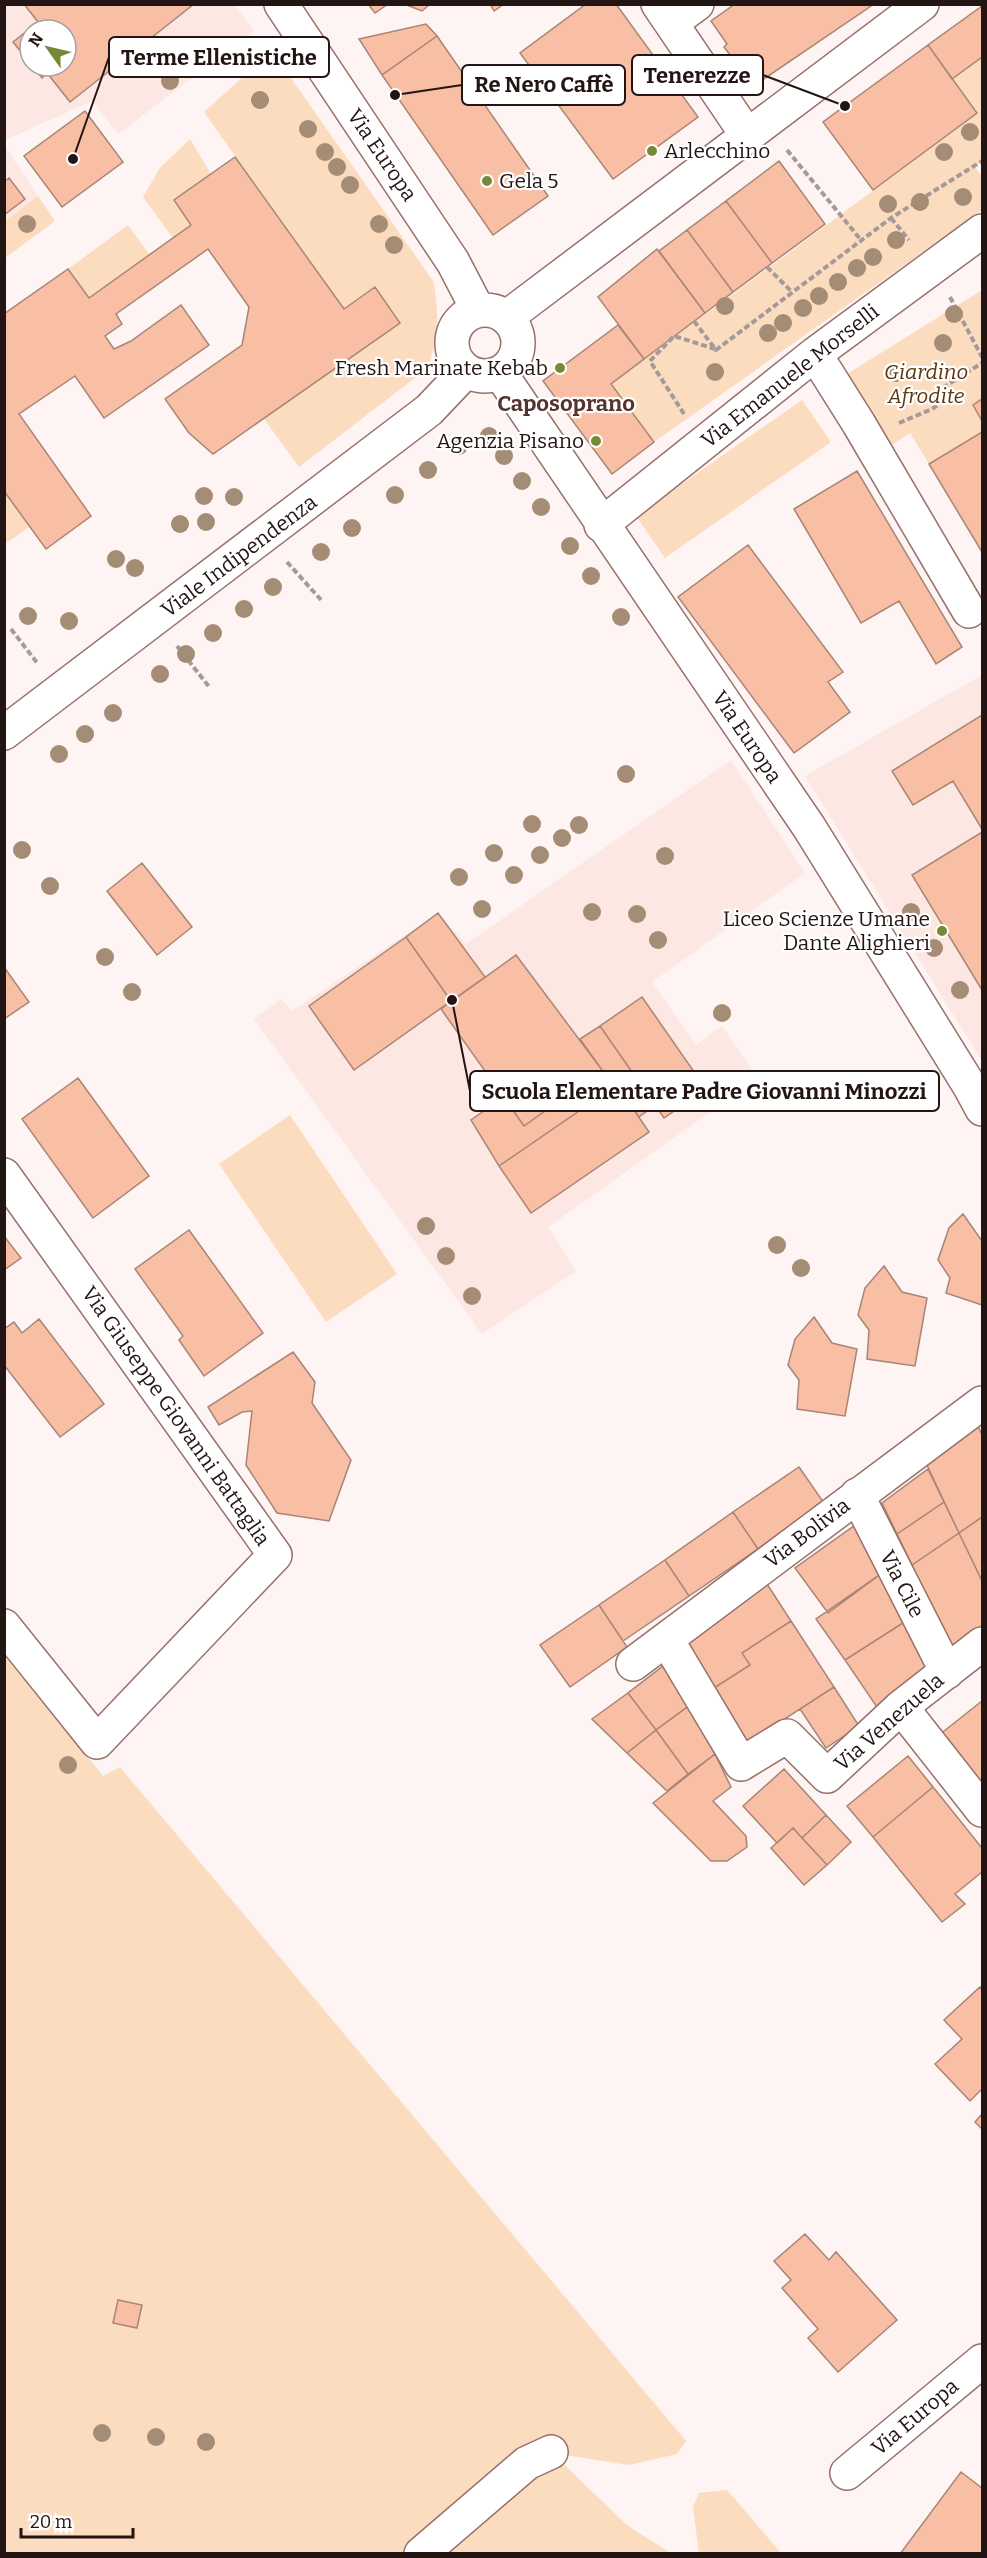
<svg xmlns="http://www.w3.org/2000/svg" width="987" height="2558" font-family="Bitter,serif">
	<style>
		.built { fill: #fce7e3; fill-rule: evenodd }
		.green { fill: #fcdcbf }
		.building { fill: #f8bfa5; stroke: #a88575; stroke-width: 1.5 }
		.lines { fill: none; stroke-linecap: round; stroke-linejoin: round }
		.minor-casing { stroke: #97716c; stroke-width: 36 }
		.path { stroke: #a59a99; stroke-width: 4; stroke-dasharray: 6 3; stroke-linecap: butt }
		.minor { stroke: #fff; stroke-width: 33 }
		.tree { fill: #a48c75 }
		.poi-dot { fill: #778837; stroke: #fff; stroke-width: 2 }
		.labels { text-anchor: middle; stroke-width: 4.5; stroke-linejoin: round; paint-order: stroke }
		.poi-label { font-size: 21px; fill: #231513; stroke: #fff; text-anchor: end }
		.street-label { font-size: 21px; fill: #231513; stroke: #fff }
		.park-label { font-size: 21px; font-style: italic; fill: #5b370e; stroke: #fff }
		.neighbourhood-label { font-size: 22px; font-weight: bold; fill: #553430; stroke: #fff }
		.leader { fill: none; stroke: #231513; stroke-width: 2 }
		.callout-dot { fill: #231513; stroke: #fff; stroke-width: 2 }
		.callout { fill: #fff; stroke: #231513; stroke-width: 2 }
		.callout-label { font-size: 22px; text-anchor: middle; font-weight: bold; fill: #231513 }
	</style>
	<rect width="100%" height="100%" fill="#fdf4f3"/>
	<path class="built" d="M4,5h231l19,26 -136,103 -26,-33 -87,39zM30,30h36v36h-36z
		M4,145l34,51 -33,25h-1z
		M982,675v386l-177,-285z
		M731,760l74,113 -153,109 44,63 26,-19 36,52 -210,149 28,44 -94,63 -228,-315 27,-20 11,12 146,-98 28,31z"/>
	<path class="green" d="M272,51l161,230c7,33 5,55 -5,87l-129,99 -35,-48 136,-97 -25,-35 -31,22 -140,-197z
		M982,57v104l-7,6 7,9v34l-328,232 -43,-58 366,-270 -25,-35z
		M190,139l21,35 -37,26 17,25 -18,13 -30,-41 17,-29z
		M38,196l17,25 -50,37v-37z
		M128,225l21,29 -60,44 -21,-29z
		M982,290v109l-9,6 9,16v11l-53,32 -19,-31 -20,13 -43,-72z
		M802,400l29,42 -166,116 -29,-42z
		M4,491l25,36 -24,17h-1z
		M290,1115l107,159 -71,48 -107,-158z
		M4,1652l99,124 17,-9 566,674 -9,13 -48,11 -77,-12 76,73 43,27h-666z
		M728,2490v1l53,62h-82l-6,-46 6,-14z"/>
	<path class="building" d="M24,4h170l-124,98 -23,-29 -5,5 -10,-12h34v-36h-36v33l-17,-21 25,-20z
		M368,4h20l-13,9z
		M404,4h26l-8,7z
		M490,4h14l-10,7z
		M586,4h30l82,113 -85,62 -93,-126z
		M735,4h139l-119,81 -16,-24 -3,2 -12,-16 3,-3 -16,-23z
		M982,6v51l-30,22 -24,-34z
		M426,24l11,12 -55,39 -23,-36z
		M437,36l111,160 -55,39 -111,-160z
		M928,45l49,68 -104,77 -50,-68z
		M85,111l38,51 -61,45 -38,-51z
		M235,157l109,152 31,-22 25,36 -187,131 -24,-21 -24,-34 77,-54 7,-38 -41,-58 -92,65 6,10 -17,12 9,13 17,-8 50,-36 28,40 -105,73 -29,-42 -56,38 72,102 -45,33 -42,-58v-177l64,-45 21,29 102,-73 -17,-25z
		M779,161l46,63 -53,39 -46,-62z
		M9,178l16,21 -21,16v-33z
		M726,201l46,62 -39,29 -46,-62z
		M687,230l46,62 -28,21 -46,-62z
		M657,249l48,64 -61,46 -46,-62z
		M618,325l26,34 -33,25 43,58 -42,32 -69,-93z
		M982,399v22l-9,-16z
		M982,432v120l-53,-88z
		M857,471l105,176 -26,17 -37,-63 -38,22 -67,-114z
		M748,545l95,127 -15,10 22,30 -56,41 -116,-156z
		M982,715v114l-29,-48 -40,24 -21,-34z
		M982,832v158l-70,-115z
		M142,863l50,64 -35,28 -50,-64z
		M438,913l47,64 -34,24 -45,-64z
		M406,937l45,64 -97,69 -45,-64z
		M516,955l86,115 -78,56 -83,-117z
		M4,967l25,35 -25,17z
		M642,997l64,92 -42,29 -64,-92z
		M600,1026l55,79 -16,12 -22,-32 -118,81 -28,-46 33,-23 20,29 78,-56 -22,-31z
		M78,1078l71,98 -56,42 -71,-99z
		M617,1085l32,47 -118,81 -32,-47z
		M963,1214l19,27v64l-36,-12 4,-15 -12,-18 11,-32z
		M189,1230l74,103 -59,43 -25,-36 4,-4 -48,-67z
		M4,1236l17,22 -17,12z
		M884,1266l18,26 25,6 -12,68 -48,-7 2,-29 -11,-15 7,-27z
		M814,1317l18,26 25,6 -12,67 -48,-7 2,-29 -11,-15 7,-26z
		M39,1319l65,85 -44,33 -56,-72v-36l10,-7 8,11z
		M293,1352l22,30 -3,21 39,57 -22,61 -52,-8 -31,-48 6,-54 -10,1 -23,13 -11,-18z
		M977,1424l5,11v82l-23,16 -34,-72z
		M799,1467l25,36 -66,46 -25,-37z
		M928,1469l16,33 -47,32 -15,-31z
		M944,1502l15,31 -47,32 -15,-31z
		M733,1512l25,37 -69,47 -24,-36z
		M982,1517v64l-23,-48z
		M858,1523l24,50 -54,40 -33,-45z
		M959,1533l23,48v49l-30,24 -40,-89z
		M665,1560l24,36 -66,45 -24,-36z
		M882,1573l24,48 -61,39 -29,-41z
		M767,1584l24,37 -49,32 8,12 -39,25 -27,-44z
		M599,1605l28,42 -57,40 -30,-42z
		M791,1621l43,66 -88,57 -35,-54 39,-25 -8,-12z
		M906,1621l23,50 -48,42 -36,-53z
		M667,1663l23,42 -34,25 -28,-37z
		M834,1687l25,39 -33,22 -26,-39z
		M628,1693l28,37 -29,23 -35,-34z
		M982,1701v88l-43,-54z
		M690,1705l25,49 -27,20 -32,-44z
		M656,1730l32,44 -21,17 -40,-38z
		M715,1754l16,33 -18,14 33,35 1,11 -20,14h-16l-58,-58z
		M908,1756l25,31 -60,50 -26,-31z
		M784,1769l42,46 -24,23 -9,-10 -16,15 -34,-37z
		M933,1787l49,61v24l-27,22 10,10 -23,18 -69,-85z
		M826,1815l25,27 -24,23 -25,-27z
		M793,1828l34,37 -23,20 -33,-37z
		M980,1987l2,3v99l-12,12 -35,-37 27,-25 -18,-19z
		M982,2114v15l-7,-7z
		M805,2234l24,26 7,-8 61,68 -59,52 -30,-34 10,-9 -36,-41 9,-8 -17,-19z
		M118,2300l24,5 -5,23 -24,-5z
		M961,2472l21,16v66h-82z"/>
	<g class="lines">
		<defs>
			<path id="minor" d="M281,4l172,258 25,48
				M658,4l89,131
				M671,23l26,-19
				M452 343a33 33 0 1 1 66 0a33 33 0 1 1-66 0Z
				M507,317l415,-313
				M815,354l44,70 110,187
				M500,373l309,454 160,258 13,24
				M601,525l214,-171 167,-123
				M4,733l425,-323 37,-39
				M4,1175l271,380 -178,187 -93,-116
				M857,1495l90,177
				M667,1640l74,124 46,-28 40,40 74,-69 81,-63
				M633,1664l349,-261
				M901,1707l81,103
				M847,2473l135,-112
				M421,2554l106,-91 24,-11"/>
		</defs>
		<use href="#minor" class="minor-casing"/>
		<path class="path" d="M787,150l74,90
			M891,218l18,22
			M767,267l25,25
			M950,297l32,60
			M694,321l22,29 175,-132 91,-57
			M684,414l-34,-53 24,-25 41,13
			M899,423l33,-14 13,-9 -1,-13 38,-24
			M287,562l35,39
			M11,629l27,35
			M177,646l33,42"/>
		<use href="#minor" class="minor"/>
	</g>
	<g class="tree">
		<circle cx="170" cy="81" r="9"/>
		<circle cx="260" cy="100" r="9"/>
		<circle cx="308" cy="129" r="9"/>
		<circle cx="970" cy="132" r="9"/>
		<circle cx="325" cy="152" r="9"/>
		<circle cx="944" cy="152" r="9"/>
		<circle cx="337" cy="167" r="9"/>
		<circle cx="350" cy="185" r="9"/>
		<circle cx="963" cy="197" r="9"/>
		<circle cx="920" cy="202" r="9"/>
		<circle cx="888" cy="204" r="9"/>
		<circle cx="27" cy="224" r="9"/>
		<circle cx="379" cy="224" r="9"/>
		<circle cx="896" cy="240" r="9"/>
		<circle cx="394" cy="245" r="9"/>
		<circle cx="873" cy="257" r="9"/>
		<circle cx="857" cy="268" r="9"/>
		<circle cx="838" cy="282" r="9"/>
		<circle cx="819" cy="296" r="9"/>
		<circle cx="725" cy="306" r="9"/>
		<circle cx="803" cy="308" r="9"/>
		<circle cx="954" cy="314" r="9"/>
		<circle cx="783" cy="323" r="9"/>
		<circle cx="768" cy="333" r="9"/>
		<circle cx="943" cy="343" r="9"/>
		<circle cx="715" cy="372" r="9"/>
		<circle cx="896" cy="373" r="9"/>
		<circle cx="489" cy="436" r="9"/>
		<circle cx="459" cy="446" r="9"/>
		<circle cx="504" cy="456" r="9"/>
		<circle cx="428" cy="470" r="9"/>
		<circle cx="522" cy="481" r="9"/>
		<circle cx="395" cy="495" r="9"/>
		<circle cx="204" cy="496" r="9"/>
		<circle cx="234" cy="497" r="9"/>
		<circle cx="541" cy="507" r="9"/>
		<circle cx="206" cy="522" r="9"/>
		<circle cx="180" cy="524" r="9"/>
		<circle cx="352" cy="528" r="9"/>
		<circle cx="570" cy="546" r="9"/>
		<circle cx="321" cy="552" r="9"/>
		<circle cx="116" cy="559" r="9"/>
		<circle cx="135" cy="568" r="9"/>
		<circle cx="591" cy="576" r="9"/>
		<circle cx="273" cy="587" r="9"/>
		<circle cx="244" cy="609" r="9"/>
		<circle cx="28" cy="616" r="9"/>
		<circle cx="621" cy="617" r="9"/>
		<circle cx="69" cy="621" r="9"/>
		<circle cx="213" cy="633" r="9"/>
		<circle cx="186" cy="654" r="9"/>
		<circle cx="160" cy="674" r="9"/>
		<circle cx="113" cy="713" r="9"/>
		<circle cx="85" cy="734" r="9"/>
		<circle cx="59" cy="754" r="9"/>
		<circle cx="626" cy="774" r="9"/>
		<circle cx="532" cy="824" r="9"/>
		<circle cx="579" cy="825" r="9"/>
		<circle cx="562" cy="838" r="9"/>
		<circle cx="22" cy="850" r="9"/>
		<circle cx="494" cy="853" r="9"/>
		<circle cx="540" cy="855" r="9"/>
		<circle cx="665" cy="856" r="9"/>
		<circle cx="514" cy="875" r="9"/>
		<circle cx="459" cy="877" r="9"/>
		<circle cx="50" cy="886" r="9"/>
		<circle cx="482" cy="909" r="9"/>
		<circle cx="592" cy="912" r="9"/>
		<circle cx="911" cy="912" r="9"/>
		<circle cx="637" cy="914" r="9"/>
		<circle cx="658" cy="940" r="9"/>
		<circle cx="934" cy="948" r="9"/>
		<circle cx="105" cy="957" r="9"/>
		<circle cx="960" cy="990" r="9"/>
		<circle cx="132" cy="992" r="9"/>
		<circle cx="722" cy="1013" r="9"/>
		<circle cx="426" cy="1226" r="9"/>
		<circle cx="777" cy="1245" r="9"/>
		<circle cx="446" cy="1256" r="9"/>
		<circle cx="801" cy="1268" r="9"/>
		<circle cx="472" cy="1296" r="9"/>
		<circle cx="68" cy="1765" r="9"/>
		<circle cx="102" cy="2433" r="9"/>
		<circle cx="156" cy="2437" r="9"/>
		<circle cx="206" cy="2442" r="9"/>
	</g>
	<g class="poi-dot">
		<circle cx="652" cy="151" r="6"/>
		<circle cx="487" cy="181" r="6"/>
		<circle cx="560" cy="368" r="6"/>
		<circle cx="596" cy="441" r="6"/>
		<circle cx="942" cy="931" r="6"/>
	</g>
	<g class="labels">
		<g class="poi-label">
			<text x="664" y="158" text-anchor="start">Arlecchino</text>
			<text x="499" y="188" text-anchor="start">Gela 5</text>
			<text x="548" y="375">Fresh Marinate Kebab</text>
			<text x="584" y="448">Agenzia Pisano</text>
			<text x="930" y="926">Liceo Scienze Umane<tspan x="930" dy="24">Dante Alighieri</tspan></text>
		</g>
		<g class="street-label">
			<text transform="translate(382 155) rotate(56)" y="7">Via Europa</text>
			<text transform="translate(790 376) rotate(-38)" y="7">Via Emanuele Morselli</text>
			<text transform="translate(239 556) rotate(-37)" y="7">Viale Indipendenza</text>
			<text transform="translate(747 737) rotate(56)" y="7">Via Europa</text>
			<text transform="translate(176 1416) rotate(55)" y="7">Via Giuseppe Giovanni Battaglia</text>
			<text transform="translate(807 1533) rotate(-37)" y="7">Via Bolivia</text>
			<text transform="translate(902 1584) rotate(63)" y="7">Via Cile</text>
			<text transform="translate(889 1722) rotate(-41)" y="7">Via Venezuela</text>
			<text transform="translate(915 2417) rotate(-40)" y="7">Via Europa</text>
		</g>
		<g class="park-label">
			<text x="926" y="379">Giardino<tspan x="926" dy="24">Afrodite</tspan></text>
		</g>
		<g class="neighbourhood-label">
			<text x="566" y="411">Caposoprano</text>
		</g>
	</g>
	<path class="leader" d="M73 159L109 57M845 106L763 75M395 95L462 85M452 1000L470 1091"/>
	<g class="callout-dot">
		<circle cx="73" cy="159" r="6"/>
		<circle cx="845" cy="106" r="6"/>
		<circle cx="395" cy="95" r="6"/>
		<circle cx="452" cy="1000" r="6"/>
	</g>
	<g class="callout">
		<rect x="109" y="37" width="220" height="40" rx="6"/>
		<rect x="632" y="55" width="131" height="40" rx="6"/>
		<rect x="462" y="65" width="163" height="40" rx="6"/>
		<rect x="470" y="1071" width="469" height="40" rx="6"/>
	</g>
	<g class="callout-label">
		<text x="219" y="65">Terme Ellenistiche</text>
		<text x="697" y="83">Tenerezze</text>
		<text x="544" y="92">Re Nero Caffè</text>
		<text x="704" y="1099">Scuola Elementare Padre Giovanni Minozzi</text>
	</g>
	<rect width="987" height="2558" fill="none" stroke="#231513" stroke-width="12"/>
	<g transform="translate(48 48) rotate(304)"><circle r="28" fill="#ffffff" stroke="#a7a1a1" stroke-width="1.5"/>
	<path d="M0-4.5L10 22L0 15L-10 22Z" fill="#778837"/>
	<text y="-9" font-size="16" font-weight="bold" text-anchor="middle" fill="#231513">N</text>
	</g>
	<path d="M21 2528v9h112v-9" fill="none" stroke="#231513" stroke-width="3"/>
	<text x="30" y="2528" font-size="18" fill="#231513" stroke="#ffffff" stroke-width="4.5" paint-order="stroke">20 m</text>
</svg>
